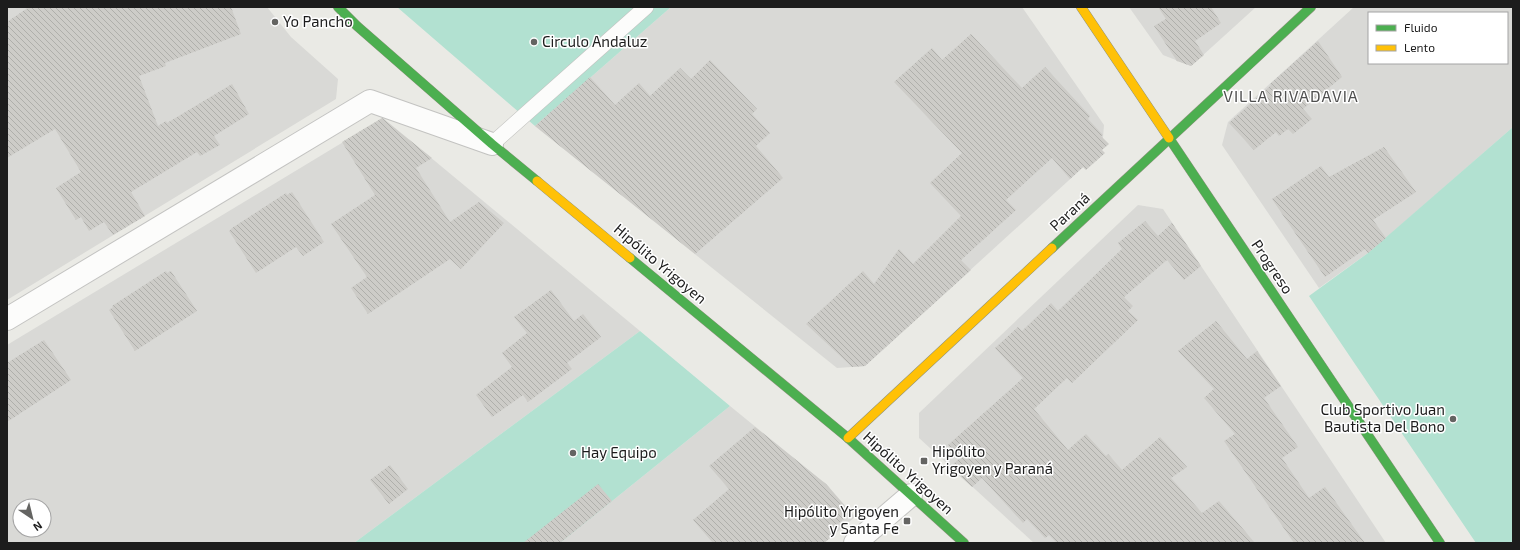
<svg xmlns="http://www.w3.org/2000/svg" width="1520" height="550" font-family="'Exo 2',sans-serif">
	<style>
		.residential { fill: #d9d9d6; fill-rule: evenodd }
		.pitch { fill: #b2e1d1 }
		.building { fill: url(#building-back-hatch) }
		.lines { fill: none; stroke-linecap: round; stroke-linejoin: round }
		.lane-casing { stroke: #c3c3c1; stroke-width: 16 }
		.street-casing { stroke: #c3c3c1; stroke-width: 24 }
		.fast-casing { stroke: #8f937e; stroke-width: 10 }
		.slow-casing { stroke: #8f937e; stroke-width: 10 }
		.lane { stroke: #fcfcfb; stroke-width: 15 }
		.street { stroke: #fcfcfb; stroke-width: 22 }
		.fast { stroke: #4caf50; stroke-width: 9 }
		.slow { stroke: #ffc107; stroke-width: 9 }
		.poi-dot { fill: #646462; stroke: #fff; stroke-width: 1.5 }
		.labels { text-anchor: middle; stroke-width: 3; stroke-linejoin: round; paint-order: stroke }
		.poi-label { font-size: 15px; fill: #1c1c1c; stroke: #fff; text-anchor: start }
		.street-label { font-size: 15px; fill: #1c1c1c; stroke: #fff }
		.neighbourhood-label { font-size: 16px; letter-spacing: 1px; fill: #4f4f4f; stroke: #fff }
	</style>
	<defs>
		<pattern id="building-back-hatch" width="6" height="6" patternUnits="userSpaceOnUse"><rect width="6" height="6" fill="#cdccc8"/><path d="M-1 5l2 2M0 0l6 6M5-1l2 2" fill="none" stroke="#afafab"/></pattern>
	</defs>
	<rect width="100%" height="100%" fill="#eaeae5"/>
	<path class="residential" d="M7,7h260l24,30 47,42 -2,20 -329,201z
		M671,7h351l82,118 -2,25 -237,216 -28,2 -302,-242z
		M1129,7h127l-65,59 -28,-11z
		M1354,7h159v120l-127,111 -18,15 -49,35 -97,-143 6,-23zM1369,13h138v50h-138z
		M383,118l257,213 -286,212h-347v-198zM20,506h24v24h-24z
		M1138,205l25,4 223,334h-352l-115,-105v-25z
		M730,406l98,80 27,31 -31,26h-264z"/>
	<path class="pitch" d="M397,7h274l-136,119z
		M1513,127v416h-37l-167,-247 59,-43z
		M640,331l90,75 -170,137h-206z"/>
	<path class="building" d="M29,7h202l10,27 -76,29 1,3 -27,10 19,50 8,-5 1,2 65,-39 17,30 -35,22 6,9 -20,11 -3,-4 -66,40 14,24 -32,19 -9,-13 -15,9 -8,-14 -5,3 -20,-32 25,-16 -26,-43 -48,29v-136z
		M1158,7h53l10,16 -26,18 9,14 -13,11 -14,-5 -23,-35 12,-7z
		M971,34l51,54 23,-21 45,49 -2,3 15,16 -2,1 8,8 -7,6 3,3 -19,17 -3,-3 -13,12 -18,-21 -46,42 10,10 -55,50 10,10 -106,96 -13,1 -46,-43 57,-53 11,13 25,-35 14,15 48,-48 -31,-33 32,-30 -68,-71 38,-34 10,12z
		M1318,41l24,36 -39,32 9,10 -19,15 -5,-5 -9,7 -3,-4 -22,18 -25,-27 42,-38 -1,-1z
		M710,60l47,49 -5,5 18,19 -14,13 27,32 -88,76 -160,-128 55,-49 25,28 24,-22 11,13 30,-28 11,11z
		M382,118l50,40 -16,10 34,54 29,-20 25,21 -43,46 -11,-10 -82,55 -17,-26 16,-11 -36,-53 44,-29 -33,-53z
		M1384,147l32,45 -43,28 13,18 -18,15 -3,-4 -40,28 -53,-78 49,-33 8,11z
		M292,192l32,50 -21,14 -7,-9 -40,26 -27,-42 3,-3 54,-35 1,2z
		M1145,221l13,15 14,-13 29,43 -17,14 -17,-20 -43,37 9,9 -5,5 10,9 -66,63 -5,-5 -33,31 34,41 18,-16 20,22 2,-2 14,16 38,-33 27,30 -16,11 31,35 17,-12 36,42h-198l-8,-8 -4,3 -18,-19 -4,4 -41,-45 -10,9 -22,-20 10,-9 -12,-13 75,-67 -28,-30 23,-21 4,4 29,-28 7,8 64,-62 -4,-6z
		M166,271l1,2 4,-2 26,40 -62,40 -26,-41 4,-3 -1,-1z
		M551,290l23,31 9,-7 18,23 -34,26 5,6 -44,33 -5,-7 -31,22 -16,-22 36,-28 -10,-14 25,-20 -13,-16z
		M1216,321l31,38 10,-8 24,35 -17,12 34,49 -16,11 27,40 16,-11 40,56h-71l-70,-102 11,-7 -31,-36 10,-9 -36,-38z
		M44,340l27,40 -64,42v-59z
		M755,427l71,57 25,29 -19,16 4,4 -12,10h-111l-20,-23 36,-31 -20,-23z
		M390,465l18,24 -19,15 -19,-24z
		M598,484l14,17 -52,42h-37z"/>
	<g class="lines">
		<defs>
			<path id="lane" d="M492,144l154,-137"/>
			<path id="street" d="M7,319l363,-218 122,43
				M855,543l56,-48"/>
			<path id="fast" d="M338,7l19,19 135,118 45,37
				M1169,138l271,405
				M1052,248l259,-241
				M630,258l218,180 116,105"/>
			<path id="slow" d="M1081,7l88,131
				M537,181l93,77
				M848,438l204,-190"/>
		</defs>
		<use href="#lane" class="lane-casing"/>
		<use href="#street" class="street-casing"/>
		<use href="#fast" class="fast-casing"/>
		<use href="#slow" class="slow-casing"/>
		<use href="#lane" class="lane"/>
		<use href="#street" class="street"/>
		<use href="#fast" class="fast"/>
		<use href="#slow" class="slow"/>
	</g>
	<g class="poi-dot">
		<circle cx="275" cy="22" r="4"/>
		<circle cx="534" cy="42" r="4"/>
		<circle cx="1453" cy="419" r="4"/>
		<circle cx="573" cy="453" r="4"/>
		<rect x="920" y="457" width="8" height="8" rx="2"/>
		<rect x="903" y="517" width="8" height="8" rx="2"/>
	</g>
	<g class="labels">
		<g class="poi-label">
			<text x="283" y="27">Yo Pancho</text>
			<text x="542" y="47">Circulo Andaluz</text>
			<text x="1445" y="415" text-anchor="end">Club Sportivo Juan<tspan x="1445" dy="17">Bautista Del Bono</tspan></text>
			<text x="932" y="457">Hipólito<tspan x="932" dy="17">Yrigoyen y Paraná</tspan></text>
			<text x="581" y="458">Hay Equipo</text>
			<text x="899" y="517" text-anchor="end">Hipólito Yrigoyen<tspan x="899" dy="17">y Santa Fe</tspan></text>
		</g>
		<g class="street-label">
			<text transform="translate(1070 212) rotate(-43)" y="5">Paraná</text>
			<text transform="translate(660 264) rotate(40)" y="5">Hipólito Yrigoyen</text>
			<text transform="translate(1272 267) rotate(56)" y="5">Progreso</text>
			<text transform="translate(908 473) rotate(42)" y="5">Hipólito Yrigoyen</text>
		</g>
		<g class="neighbourhood-label">
			<text x="1291" y="102">VILLA RIVADAVIA</text>
		</g>
	</g>
	<rect width="1520" height="550" fill="none" stroke="#1c1c1c" stroke-width="16"/>
	<rect x="1368" y="12" width="140" height="52" fill="#ffffff" stroke="#a4a4a4"/>
	<rect x="1376" y="25" width="20" height="6" fill="#4caf50" stroke="#a4a4a4"/>
	<text x="1404" y="32" font-size="12" fill="#1c1c1c">Fluido</text>
	<rect x="1376" y="45" width="20" height="6" fill="#ffc107" stroke="#a4a4a4"/>
	<text x="1404" y="52" font-size="12" fill="#1c1c1c">Lento</text>
	<g transform="translate(32 518) rotate(145)"><circle r="19" fill="#ffffff" stroke="#a4a4a4"/>
	<path d="M0-3L7 15L0 10L-7 15Z" fill="#646462"/>
	<text y="-6" font-size="11" font-weight="bold" text-anchor="middle" fill="#1c1c1c">N</text>
	</g>
</svg>
